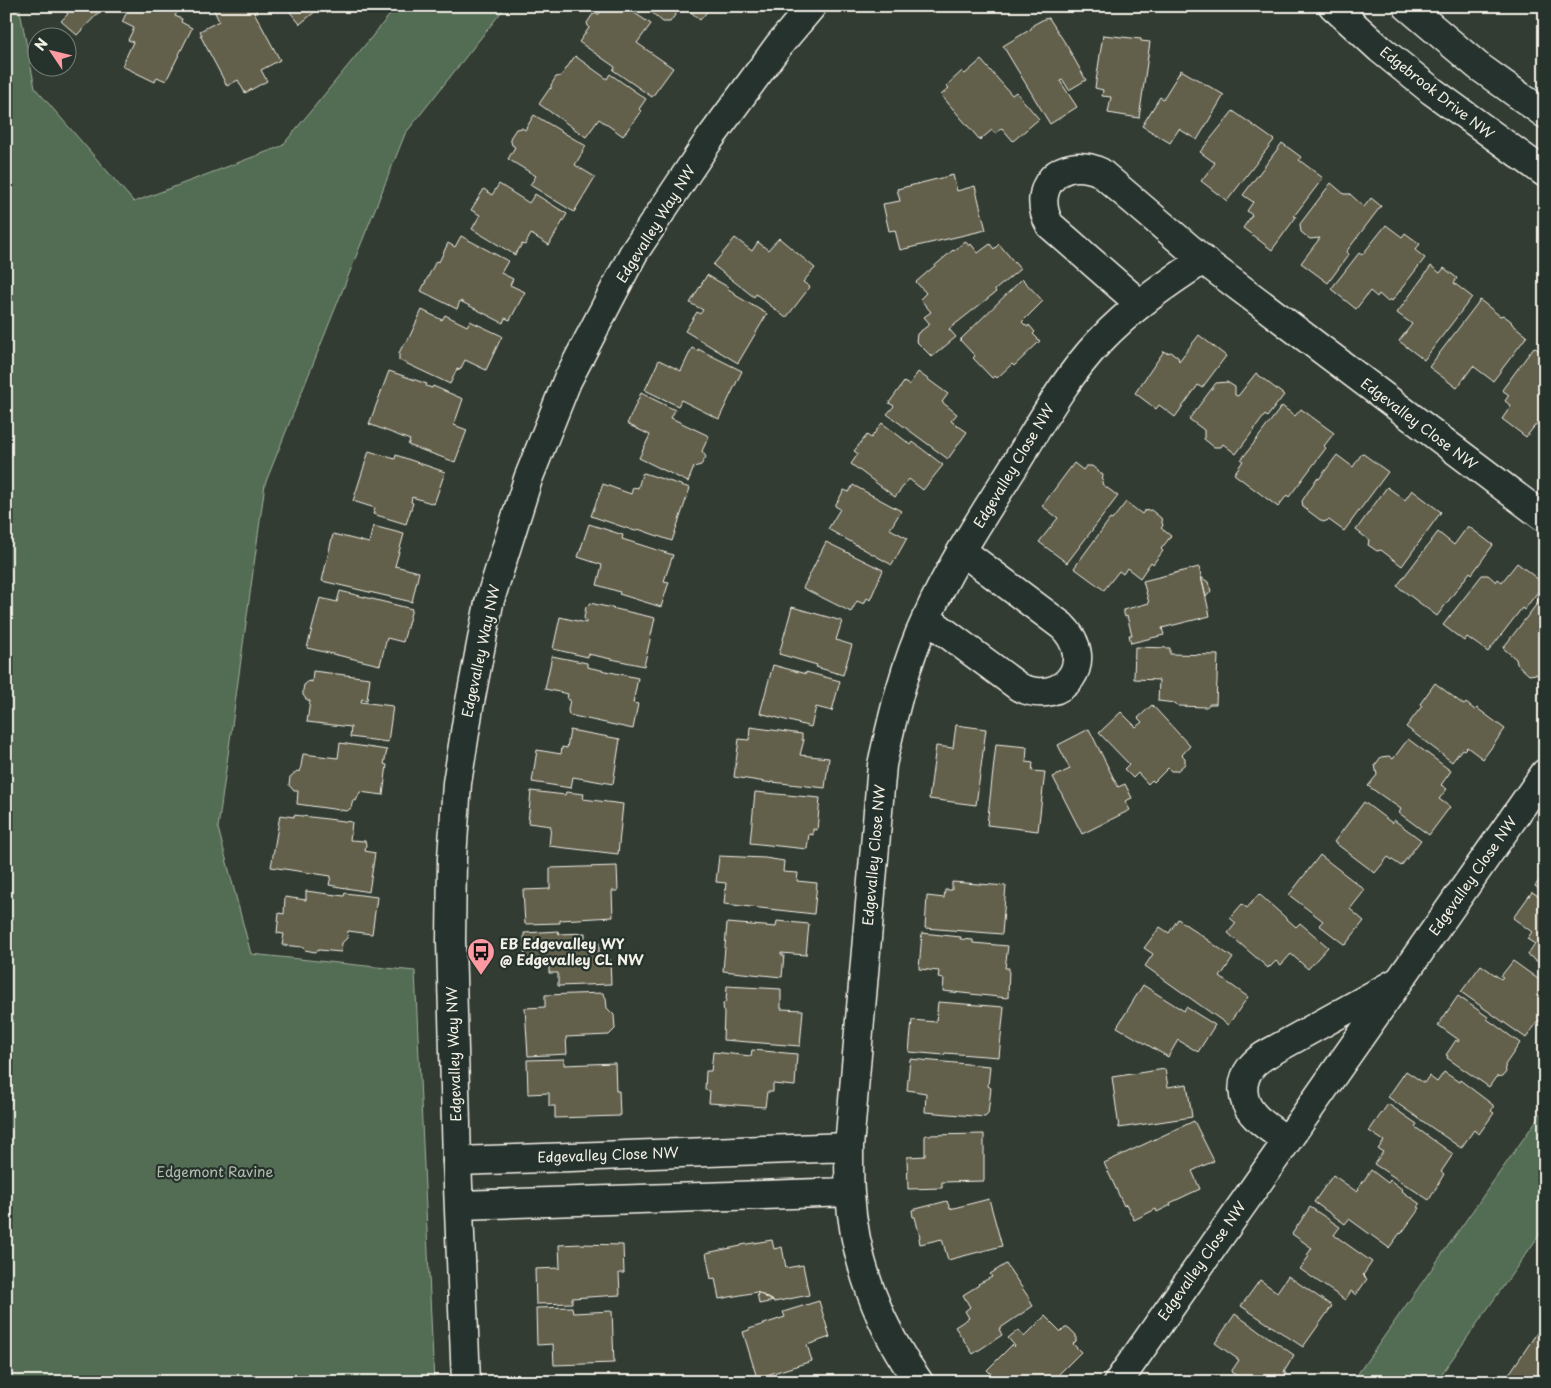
<svg xmlns="http://www.w3.org/2000/svg" width="1551" height="1388" font-family="'Playpen Sans',sans-serif">
	<style>
		.green { fill: #536d54; stroke: #a4af9e }
		.building { fill: #62604c; stroke: #f4f1e8 }
		.lines { fill: none; stroke-linecap: round; stroke-linejoin: round }
		.minor-casing { stroke: #f4f1e8; stroke-width: 31 }
		.tertiary-casing { stroke: #f4f1e8; stroke-width: 31 }
		.minor { stroke: #26332d; stroke-width: 28 }
		.tertiary { stroke: #26332d; stroke-width: 28 }
		.labels { text-anchor: middle; stroke-width: 4.5; stroke-linejoin: round; paint-order: stroke }
		.street-label { font-size: 14px; fill: #f4f1e8; stroke: #26332d }
		.poi-label { font-size: 14px; font-weight: bold; fill: #f4f1e8; stroke: #26332d; text-anchor: start }
		.park-label { font-size: 14px; fill: #b4bcad; stroke: #26332d }
	</style>
	<rect width="100%" height="100%" fill="#323c33"/>
	<filter id="ink" filterUnits="userSpaceOnUse"><feTurbulence type="fractalNoise" baseFrequency=".02" numOctaves="2"/><feDisplacementMap in="SourceGraphic" scale="10" xChannelSelector="R" yChannelSelector="G"/><feConvolveMatrix kernelMatrix="1 2 1 2 8 2 1 2 1" color-interpolation-filters="sRGB"/></filter>
	<g filter="url(#ink)">
		<path class="green" d="M6,6h13l16,82 99,114 148,-56 115,-140h109l-101,128 -140,350 -47,344 33,126 164,17 19,411h-428z
			M1545,1108v119l-109,155h-84z"/>
		<path class="building" d="M59,6h46l-28,29 -16,-14 7,-7z
			M130,6h50l-5,10 7,3 -1,3 11,6 -26,53 -9,-4 -2,5 -33,-16 11,-24 -5,-2 6,-12 -12,-6z
			M212,6h43l2,4 -3,2 26,48 -19,10 6,11 -22,12 -7,-13 -11,6 -27,-51h2l-2,-4 19,-10z
			M285,6h37l-22,18z
			M604,6h20l27,18 -14,19 36,25 -21,29 -39,-27 2,-3 -36,-25 10,-14 -2,-5 6,-9h6z
			M644,6h34v5l-8,11h-7z
			M684,6h28l-12,14z
			M1049,18l18,28 19,34 -17,10 -6,-10 -3,1 17,26 -27,17 -47,-78 28,-17 2,-4 11,-6z
			M1103,35l38,4v2l9,1 -11,76 -31,-5 3,-16 -9,-1 1,-6 -8,-2z
			M575,56l32,23 3,-5 36,25 -7,10 2,2 -18,25 -24,-17 -13,18 -47,-33 11,-16 1,1v-4l5,-8 5,-1z
			M981,60l31,35 4,-3 23,27 -26,22 -11,-13 -7,6 -3,-4 -12,10 -39,-45 8,-7 -3,-2 16,-15 3,3z
			M1181,70l43,25 -27,45 -18,-11 -9,14 -28,-17 18,-29 3,2z
			M1233,111l41,29 -47,61 -26,-20 14,-18 -15,-11z
			M534,115l52,31 -11,19 20,12 -21,35 -44,-27 6,-9 -28,-17 7,-12 -3,-2 -2,-7 6,-9 6,-1 3,2z
			M1282,143l19,14 -2,3 24,18 -29,38 2,1 -24,33 -29,-22 9,-13 -5,-4 6,-9 -10,-7z
			M953,175l4,16 18,-5 11,44 -86,20 -5,-20 -6,1 -6,-27 17,-3 -3,-12z
			M1331,183l13,11h6l14,13 7,-9 10,8 -35,46 3,2 -21,29 -27,-20 19,-25 -10,1 -9,-7 -1,-8z
			M499,184l30,19 6,-9 32,20 -18,31 -18,-11 -6,11 -3,-1 -7,11 -43,-26 8,-14 -9,-5 13,-21 8,6z
			M1386,225l16,12 3,-4 15,11 -5,6 10,8 -33,43 -2,-2 -2,3 -9,-8 -2,3 -7,-6 -14,18 -25,-20 28,-36 3,2z
			M461,236l47,25 -7,12 12,6 -3,6 15,7 -15,28 -5,-2 -2,5 -43,-22 -3,8 -36,-18 15,-30 3,1 9,-19 7,4z
			M735,238l17,13 6,-9 10,8 11,-12 36,30 -12,14 7,5 -24,31 -30,-24 -2,3 -41,-32z
			M965,241l4,5 2,-2 7,9 12,-9 4,5 5,-5 21,25 -25,21 1,2 -47,37 7,8 -24,20 -16,-16 1,-7 13,-10 -6,-7 7,-5 -11,-13 6,-6 -10,-11 37,-32 1,1z
			M1431,266l9,7 4,-5 13,10 -3,5 18,14 -48,63 -25,-19 13,-17 -15,-11z
			M707,275l21,12 -1,1 9,6 -1,1 32,19 -29,49 -53,-32 12,-19 3,2 3,-4 -13,-7z
			M1022,279l21,22 -21,21 3,3 3,2 1,-2 6,7 -2,2 7,7 -26,25 -2,-2 -15,14 -2,-2 -3,2 -19,-20 2,-2 -15,-16z
			M1480,300l20,16 3,-1 8,6 1,3 15,12 -34,45 -20,-15 -16,22 -28,-21z
			M422,310l20,10 3,-5 22,11 3,-5 32,15 -16,34 -21,-10 -5,10 -3,-1 -7,15 -51,-24v-7l4,-8 4,-3z
			M1199,335l27,21 -24,32 -4,-3 -23,32 -16,-12 -3,4 -21,-16 29,-42 2,2 5,-1 7,5 1,4z
			M1534,347l11,8v58l-19,24 -24,-18 9,-13 -6,-5 4,-6 -7,-5z
			M692,348l6,3v-2l44,22 -23,48 -38,-19 -3,6 -33,-16 14,-30 22,11z
			M389,371l38,13 -1,2 6,2 1,-2 30,13 -9,26 13,5 -12,32 -47,-17 2,-5 -41,-16z
			M918,372l30,22 -6,8 15,12 -6,7 16,11 -19,27 -61,-45 7,-8 -5,-3 15,-21 5,3z
			M1256,373l28,22 -17,22 -2,-2 -29,39 -13,-10 -2,3h-7l-10,-8v-9l-15,-11 27,-36 11,-1 8,5v8l3,1z
			M641,393l34,17 -4,8 38,18 -7,15 4,6 -5,8 -7,2 -6,15 -49,-24 11,-23 -23,-11z
			M1282,406l13,10 6,-7 33,24 -10,13 2,2 -37,49 -2,-2 -9,12 -44,-33 9,-13 -2,-1z
			M882,423l29,22 2,-3 30,23 -20,25 -14,-11 -14,18 -44,-33 7,-10 -4,-3 13,-16 4,3z
			M369,451l26,8 1,-4 49,17 -11,32 -22,-7 -1,5 2,1 -7,21 -33,-10 2,-6 -22,-7z
			M1362,453l26,19 -44,59 -15,-11 -6,2 -20,-15 -1,-6 15,-23 2,1 18,-24 16,12z
			M1074,463l9,7 3,-4h6l11,9 -1,9 16,12 -51,67 -28,-21 19,-24 -16,-12z
			M644,473l46,15 -18,53 -34,-12 -3,2 -44,-15 12,-32 28,10 2,-7 5,1 4,-14z
			M853,485l48,26 -11,18 17,9 -15,27 -64,-36 12,-20 -5,-3 1,-2 8,-14 5,2z
			M1387,487l18,13 7,-10 29,22 -39,54 -21,-16 -4,1 -9,-6 1,-5 -13,-10z
			M1126,502l16,12 2,-3 7,-1 10,8 2,8 -2,2 10,8 -10,13 2,2 -10,13 -2,-2 -11,16 -13,-10 -4,6 -4,-3 -15,19 -30,-22 36,-49 2,1z
			M589,524l34,11 -1,4 51,16 -9,26 5,1 -8,25 -42,-13 1,-2 -23,-7 5,-20 -24,-8z
			M373,526l31,8 -9,32 24,6 -7,30 -90,-21 11,-47 36,9z
			M1468,526l25,19 -21,29 -2,-2 -33,44 -40,-30 41,-54 16,13z
			M826,542l57,28 -13,30 -3,-2 -3,6 -7,-3 -6,11 -48,-24z
			M1517,563l27,21 -20,26 -2,-2 -34,44 -21,-15 -3,4 -21,-16 39,-50h6l8,7 2,-3 4,3z
			M1199,567l11,49 -48,12 2,7 -33,8 -2,-8h3l-5,-19 -2,1 -2,-7 26,-7 -6,-22z
			M1201,577l7,5 3,9 -5,6z
			M340,591l72,18 -9,33 -16,-4 -7,27 -73,-17 13,-50 17,4z
			M1545,592v88l-9,-6 -7,1 -12,-11 -1,-5 -13,-11 33,-43 -1,-1z
			M590,603l65,15 -11,48 -56,-12v3l-35,-8 7,-32 26,6v-2l-2,-3 2,-11z
			M792,607l50,14 -6,19 16,5 -9,30 -27,-8 1,-2 -38,-11z
			M1135,647l35,1v6l48,1 -2,49h-6l-4,3 -28,-1 -3,-3 -17,-2 1,-21 -25,-1z
			M552,656l35,7v4l51,11 -5,25 5,1 -5,25 -64,-14 -1,-5 2,-10 -3,-1 1,-5 -23,-5z
			M773,665l33,9v-2l34,9 -8,30 -16,-4 -5,20 -51,-14z
			M313,671l57,7 -3,22 -5,-1 -1,3 32,4 -5,36 -38,-5 1,-10 -44,-5 3,-21 -4,-2 -3,-4v-5l1,-5 5,-4 3,1z
			M1435,683l29,22 2,-2 9,7 2,-2 28,21 -22,30 -16,-12 -3,3 -2,-1 -10,13 -46,-35 16,-21 -2,-2z
			M1152,705l38,41 -8,9 3,3v6l-8,7h-6l-3,-3 -14,14 -2,-2 -4,4 -10,-11 -5,5 -9,-9 5,-5 -30,-31 22,-21 15,15 6,-5 -4,-4z
			M956,725l30,4 -10,76 -47,-6 7,-53 17,2z
			M750,727l52,7v6h2l-4,15 29,3 -4,30 -53,-6v1l-38,-6 5,-38 10,1z
			M1089,729l29,58 7,-3 7,14 -7,3 5,9 -48,24 -29,-57 17,-8 -12,-24z
			M570,730l50,9 -7,45 -40,-7 -2,11 -39,-6 5,-32 24,4 1,-7 5,1z
			M1408,739l43,32 -10,14 6,4 -8,10 11,8 -21,28 -30,-22 2,-4 -33,-23 9,-11 -2,-10 6,-8 8,-1 4,3z
			M340,743l47,7 -3,14 3,1 -4,30 -23,-3 -4,9 -3,-1 -2,8 -4,3 -50,-7 1,-13h-4l-5,-6 1,-8 7,-6 3,1 3,-18 35,4z
			M996,744l31,3 -1,15 7,1 -1,8 13,1 -7,59 -51,-6z
			M531,791l34,4 1,-3 18,2 -1,5 40,5 -5,50 -69,-8 2,-20 -23,-3z
			M755,792l65,6 -3,32 -4,-1v6l-4,-1 -2,15 -57,-6z
			M1364,802l28,21 2,-3 27,20 -20,26 -13,-9 -13,16 -41,-31z
			M280,815l14,2v-2l58,7 -2,18 15,1 1,3 -1,7 10,2 -6,39 -40,-7 2,-9 -60,-9z
			M1320,855l45,35 -15,19 14,12 -19,24 -26,-20 4,-4 -34,-26z
			M719,856l46,2 19,3 -1,11 15,1 -1,8 20,2 -3,31 -90,-10 2,-21 -10,-1z
			M617,866l1,25h-6l1,26 -53,3v3l-35,1 -2,-34 27,-1v-21z
			M1545,873v20l-10,-7z
			M952,882l54,4 -4,48 -77,-6 2,-32 17,2 1,-8h7z
			M306,891l38,5 1,-3 32,4 -5,37 -24,-3 -1,7 -5,5 -1,9 -22,-2 -4,2 -10,-2 -3,-3 -20,-2 2,-11 -7,-1 2,-20 5,1 1,-17 21,3z
			M1532,892l13,8v67l-17,-12 7,-11 -8,-5 5,-7 -19,-14z
			M1259,894l37,33 4,-4 28,24 -20,22 -17,-15 -10,11 -5,-4 -6,6 -1,-1 -1,2 -40,-35 8,-10 -6,-5 12,-14 5,4z
			M1178,919l55,39 -13,19 28,20 -20,28 -83,-59 8,-12 -9,-6 16,-21 9,6z
			M777,921l32,3 -3,31 -25,-2v2h3l-2,22 -59,-6 4,-48 49,4z
			M558,931l1,3 26,-1v10h14v16h11l1,25 -53,2v-13h-9v-9l-24,1 -1,-32z
			M922,933l39,4 -1,2 13,1v3l35,3 -3,22h4l-1,30 -65,-7 1,-12 -6,-1 1,-7 -20,-2z
			M1513,961l32,23v33l-4,5 -2,-2 -13,18 -65,-46 20,-27 20,14 2,-2 -2,-1z
			M1143,985l41,26 2,-4 29,18 -17,27 -20,-12 -10,17 -51,-30z
			M727,986l54,3v20l22,1 -3,36 -77,-6 1,-26 -1,-10 3,-3z
			M603,993l3,5 1,10 7,7 1,14 -6,6 -43,2 1,17 -39,2 -3,-48 20,-1v-12z
			M1458,996l30,21 -1,2 33,24 -15,22 1,7 -3,4 -7,1 -7,10 -42,-29 1,-2 -2,-1 10,-15 2,2 1,-2 -21,-15z
			M938,1002l66,5 -5,50 -54,-4 -1,2 -35,-3 3,-32 24,2z
			M752,1050l45,4 -2,32 -22,-2v8h-6l-2,15 -56,-4 1,-12 -5,-1 1,-19h5l2,-19 38,4z
			M564,1059v6l51,-2 1,28h3l1,25 -65,2v-12h-6v-13l-21,1 -1,-34z
			M910,1059l80,7 -2,20 3,2 -3,26 -3,3 -60,-5 1,-19 -19,-3z
			M1165,1069l3,18 19,-3 5,33 -73,11 -7,-51z
			M1406,1071l18,12 5,-7 8,6 7,-10 15,10 1,-2 33,25v3l-2,3 3,2 -15,21 -5,-4 -13,18 -73,-51z
			M1388,1104l29,20 -2,3 38,27 -12,18 3,2 -15,26 -55,-36 9,-12 -5,-3 6,-8 -15,-10z
			M1194,1121l20,40 -22,10 8,18 -30,14 1,2 -14,7 -1,-3 -22,11 -8,-16 -2,2 -20,-43z
			M984,1134v47l-42,1v6l-34,1 -1,-32 18,-1v-21z
			M1371,1170l17,13 2,-3 13,10 -1,1 18,13 -2,3 2,1 -19,26 -1,-1 -11,15 -40,-29 -4,5 -31,-22 19,-27 24,17 2,-2 -1,-1z
			M989,1199l13,47 -54,14 -6,-21 -22,5 -1,-6 1,-1 -5,-20h-2l-1,-7 35,-9 3,8z
			M1310,1207l30,20 -6,8 38,27 -9,13 4,4 -11,16 -5,-4 -6,9 -45,-31 9,-13 -2,-1 5,-7 -20,-14z
			M772,1240l2,9 8,-2 4,21 17,-3 6,30 -35,7 -17,-10 -38,7 -4,-21 -4,1 -5,-26 35,-7v-1z
			M581,1244l42,1 1,28h-5l1,22 -48,3v5l-36,1 -1,-35 25,-1 -1,-23z
			M1006,1264l23,34h-1l5,8 -34,23 3,6 -29,19 -18,-27 14,-9 -4,-7 5,-4 -7,-12 16,-10 -1,-1 14,-7 -2,-3z
			M1288,1276l44,30 -29,41 -62,-41 19,-26 17,12z
			M757,1292l17,9 -15,3z
			M819,1301l11,36 -23,8 5,16 -55,17 -14,-46 6,-2v-1l36,-12 -2,-5z
			M572,1307l1,6 39,-2 2,52 -60,2 -1,-21 -16,1 -1,-37z
			M1235,1314l59,41 -10,17 2,1 -6,9h-34l-15,-10 8,-12 -24,-17z
			M1045,1316l16,16 4,-4h4l7,7v6l-3,3 8,8 -30,30h-20l-7,-6 -6,6h-19l-12,-12 25,-25 2,2 1,-1 -7,-8 10,-8 6,7z
			M1541,1327l4,3v52h-31l-7,-5z
			M1217,1375l10,7h-15z"/>
		<g class="lines">
			<defs>
				<path id="minor" d="M1140,304l-90,-79c-21,-37 11,-71 50,-53l103,88
					M926,618l93,69c45,21 79,-26 43,-61l-100,-75
					M1287,1141c-11,-9 -25,-16 -34,-27 -12,-13 -13,-33 -2,-47 6,-8 16,-13 25,-18l119,-66
					M457,1161l392,-14
					M460,1205l390,-13
					M919,1382c-40,-54 -65,-122 -69,-189 -1,-15 -1,-31 -1,-46l33,-382c11,-50 23,-102 45,-148 24,-54 58,-104 89,-154 26,-42 49,-85 83,-121 31,-33 67,-58 104,-82l342,258
					M1118,1382l427,-609"/>
				<path id="tertiary" d="M1333,6l47,43 52,42 113,82
					M1407,6l71,60 67,48
					M466,1382l-9,-221 -6,-220 1,-83 5,-75 12,-76 20,-104 39,-124 39,-98 66,-127 76,-114 70,-95 33,-39"/>
			</defs>
			<use href="#minor" class="minor-casing"/>
			<use href="#tertiary" class="tertiary-casing"/>
			<use href="#minor" class="minor"/>
			<use href="#tertiary" class="tertiary"/>
		</g>
	</g>
	<defs>
		<symbol id="bus-pin" viewBox="-11 -11 22 30"><path d="M0 17L-7.5 6A9.5 9.5 0 1 1 7.5 6Z" fill="#ff9aa2" stroke="#26332d"/><path d="M-5-6H5V4H4V6H2V4H-2V6H-4V4H-5ZM-3.5-4V0h7V-4ZM-3.5 1.2v1.5H-2V1.2ZM2 1.2v1.5H3.5V1.2Z" fill="#111"/></symbol>
	</defs>
	<g fill-rule="evenodd">
		<use href="#bus-pin" x="465" y="936" width="32" height="43"/>
	</g>
	<g class="labels">
		<g class="street-label">
			<text transform="translate(1437 93) rotate(38)" y="5">Edgebrook Drive NW</text>
			<text transform="translate(656 224) rotate(-58)" y="5">Edgevalley Way NW</text>
			<text transform="translate(1419 424) rotate(37)" y="5">Edgevalley Close NW</text>
			<text transform="translate(1014 466) rotate(-59)" y="5">Edgevalley Close NW</text>
			<text transform="translate(481 651) rotate(-78)" y="5">Edgevalley Way NW</text>
			<text transform="translate(874 855) rotate(-85)" y="5">Edgevalley Close NW</text>
			<text transform="translate(1473 876) rotate(-55)" y="5">Edgevalley Close NW</text>
			<text transform="translate(454 1054) rotate(-92)" y="5">Edgevalley Way NW</text>
			<text transform="translate(608 1155) rotate(-2)" y="5">Edgevalley Close NW</text>
			<text transform="translate(1202 1261) rotate(-55)" y="5">Edgevalley Close NW</text>
		</g>
		<g class="poi-label">
			<text x="500" y="949">EB Edgevalley WY<tspan x="500" dy="16">@ Edgevalley CL NW</tspan></text>
		</g>
		<g class="park-label">
			<text x="215" y="1177">Edgemont Ravine</text>
		</g>
	</g>
	<rect width="1551" height="1388" fill="none" stroke="#26332d" stroke-width="25"/>
	<rect x="12" y="12" width="1526" height="1363" fill="none" stroke="#f4f1e8" stroke-width="2" filter="url(#ink)"/>
	<g transform="translate(52 52) rotate(305)"><circle r="24" fill="#26332d" stroke="#787f78"/>
	<path d="M0-4L9 19L0 12L-9 19Z" fill="#ff9aa2"/>
	<text y="-8" font-size="14" font-weight="bold" text-anchor="middle" fill="#f4f1e8">N</text>
	</g>
</svg>
